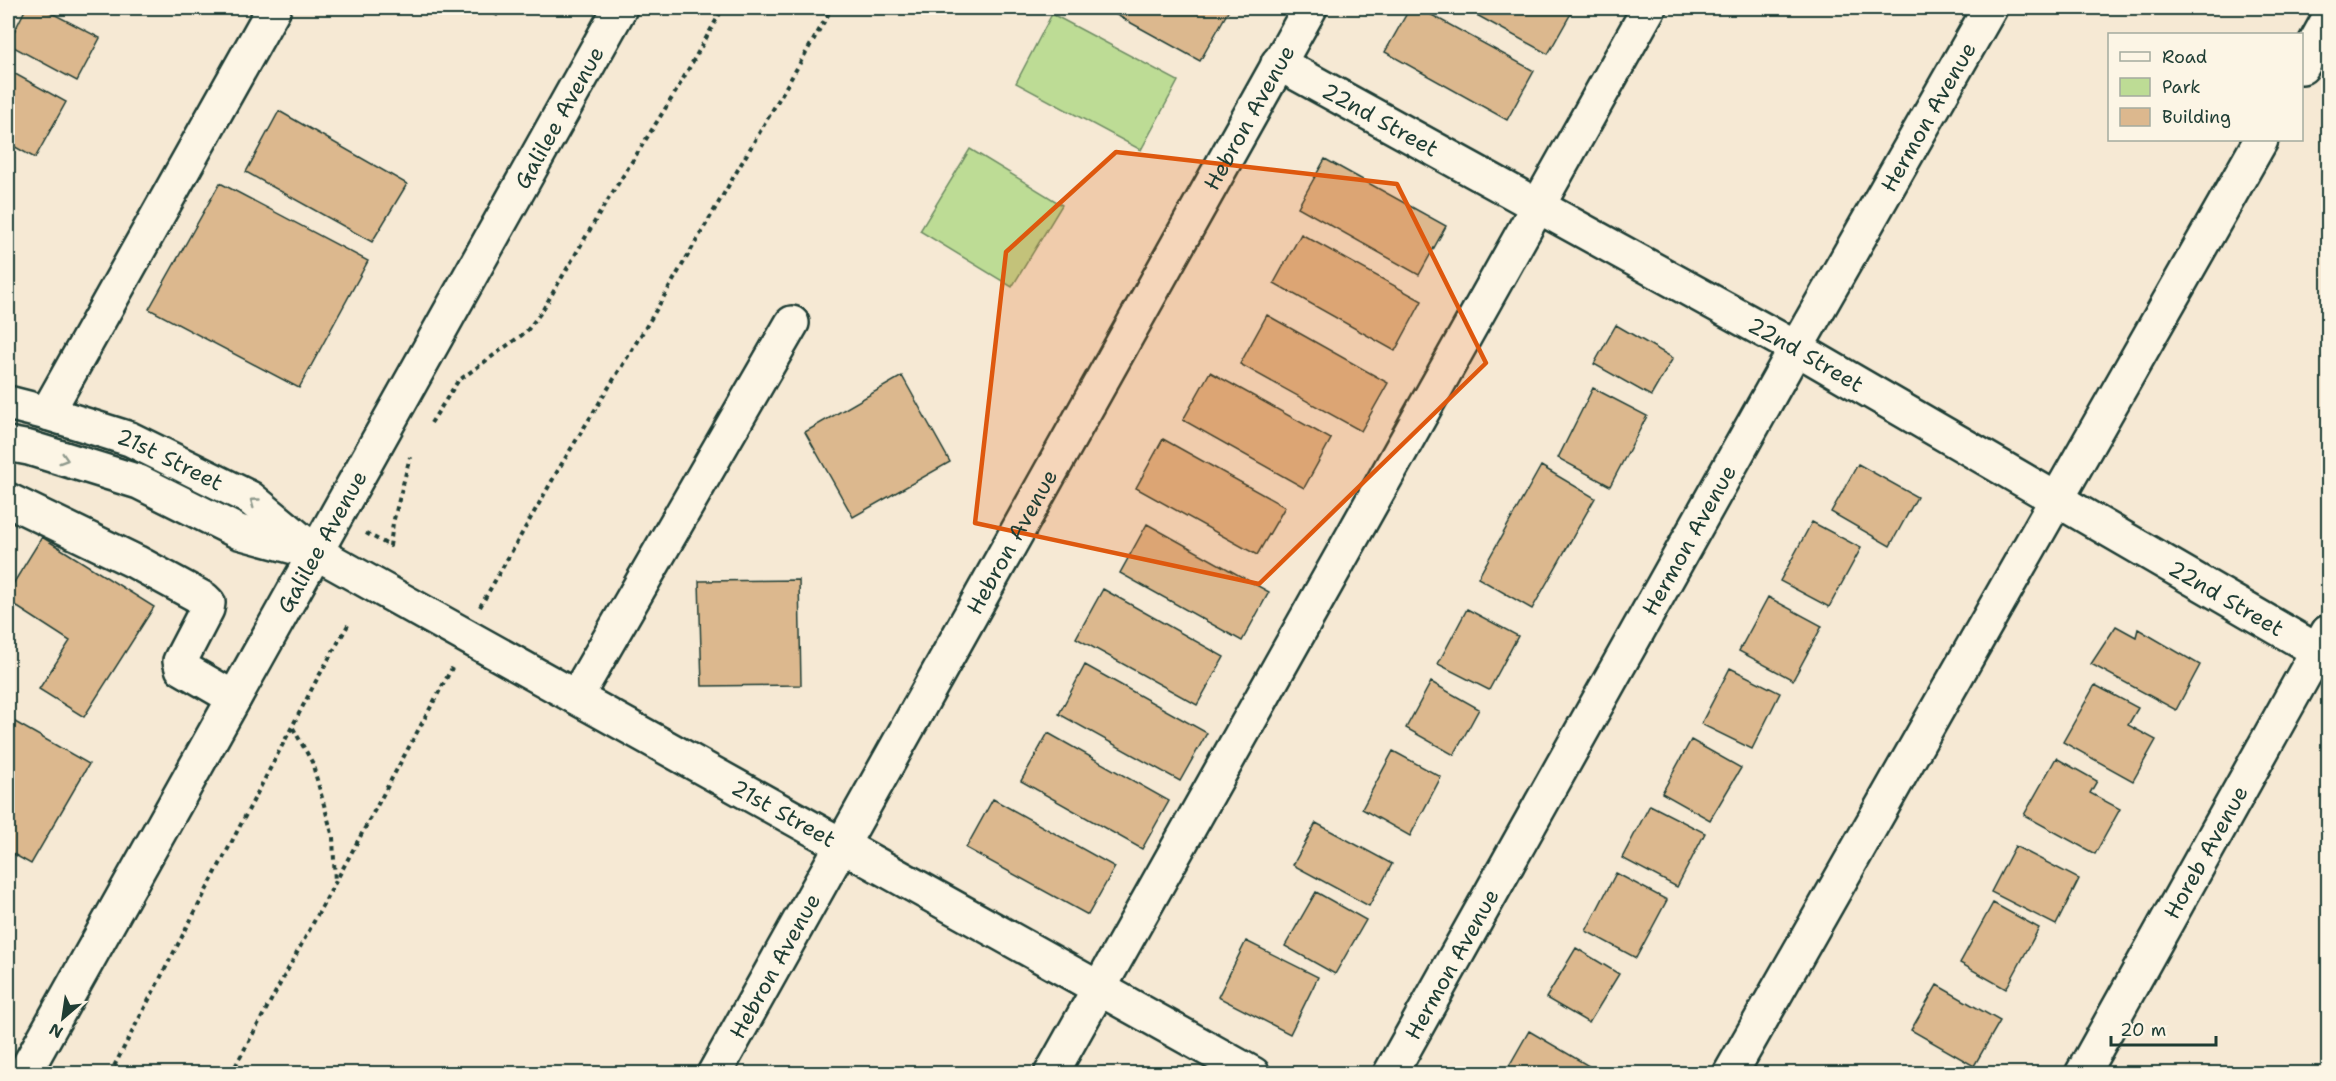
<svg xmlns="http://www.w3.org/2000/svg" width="2336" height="1081" font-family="'Shantell Sans',sans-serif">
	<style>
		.green { fill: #bddc95; stroke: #6e8c64; stroke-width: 1.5 }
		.building { fill: #dcb88e; stroke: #1f3d34; stroke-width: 1.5 }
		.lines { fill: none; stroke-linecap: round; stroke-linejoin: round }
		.minor-casing { stroke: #1f3d34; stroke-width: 38 }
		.path { stroke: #1f3d34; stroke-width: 4; stroke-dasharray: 4.5 4.5; stroke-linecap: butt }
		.minor { stroke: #fcf5e5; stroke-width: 33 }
		.oneway { stroke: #8e998c }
		.marked { fill: #de580e; fill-opacity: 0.2; stroke: #de580e; stroke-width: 4.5; stroke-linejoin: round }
		.labels { text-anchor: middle; stroke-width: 5; stroke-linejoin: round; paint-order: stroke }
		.street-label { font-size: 22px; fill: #1f3d34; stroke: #fcf5e5 }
	</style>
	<rect width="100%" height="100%" fill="#f6e9d4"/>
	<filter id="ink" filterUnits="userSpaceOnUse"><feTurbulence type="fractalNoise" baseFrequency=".0167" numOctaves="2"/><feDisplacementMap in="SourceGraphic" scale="12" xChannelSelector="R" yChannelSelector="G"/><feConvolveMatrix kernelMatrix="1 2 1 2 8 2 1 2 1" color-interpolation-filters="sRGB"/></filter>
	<g filter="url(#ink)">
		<path class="green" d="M1052,14l126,67 -37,69 -125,-67z
			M970,149l92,56 -50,82 -92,-56z"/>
		<path class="building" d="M26,8h16l58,30 -23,43 -69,-37z
			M484,8h18l-5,8z
			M1104,8h126l-30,53z
			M1410,8h9l115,63 -27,49 -122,-68z
			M1464,8h110l-26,46z
			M8,70l58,32 -31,56 -27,-15z
			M279,111l128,73 -35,58 -126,-70z
			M1325,159l121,67 -27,49 -121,-68z
			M220,183l148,78 -69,127 -150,-79z
			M1301,234l121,67 -27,50 -121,-68z
			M1267,315l121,68 -27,48 -121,-67z
			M1616,325l57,33 -22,38 -57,-32z
			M1210,372l121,67 -27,49 -121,-68z
			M902,376l48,86 -97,55 -48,-85z
			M1593,388l54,28 -37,70 -52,-28z
			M1163,439l122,68 -28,48 -121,-67z
			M1858,464l59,33 -27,49 -59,-34z
			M1541,466l54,32 -63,111 -54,-31z
			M1812,522l49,26 -32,59 -49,-26z
			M1147,524l122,68 -27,49 -122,-68z
			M42,537l112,70 -70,110 -45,-28 31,-48 -62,-40v-9z
			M799,580l2,105 -99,1 -3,-105z
			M1103,589l121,68 -27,48 -121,-67z
			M1768,597l54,29 -29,54 -54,-29z
			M1467,609l51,27 -29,54 -51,-26z
			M2116,626l20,11 2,-8 62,36 -24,45 -85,-46z
			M1085,665l122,68 -27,48 -121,-67z
			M1730,668l50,25 -28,56 -51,-25z
			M1431,682l48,27 -25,46 -48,-27z
			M2095,685l43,23 -10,17 28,15 -23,41 -70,-39z
			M8,718l81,46 -58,100 -23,-13z
			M1048,733l121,68 -27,48 -121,-68z
			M1691,740l50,28 -31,52 -48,-27z
			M1393,751l48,26 -31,59 -48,-27z
			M2056,758l41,23 -7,12 30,16 -25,45 -71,-39z
			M993,799l122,68 -27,48 -122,-67z
			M1650,805l55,28 -28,54 -55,-29z
			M1316,823l76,41 -23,42 -76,-41z
			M2015,846l64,33 -23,46 -65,-33z
			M1616,873l51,27 -31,58 -50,-27z
			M1316,892l50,28 -31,54 -50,-28z
			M1993,903l46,25 -33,61 -46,-26z
			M1246,941l72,36 -28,57 -72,-37z
			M1576,948l43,26 -30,49 -43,-25z
			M1937,985l63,36 -26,45 -63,-36z
			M1529,1031l65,38 -2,5 -87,-1z"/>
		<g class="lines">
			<defs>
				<g id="minor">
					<path id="s1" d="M1278,63l518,285 532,309"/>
					<path d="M2302,67l26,-47"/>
					<path id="s2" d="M8,403l39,10 83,26 120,59 65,54 938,522"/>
					<path d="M47,413l227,-405"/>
					<path d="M8,444l21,4 110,34 100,50 66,18"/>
					<path d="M8,500l128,62 68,37 4,4 -1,6 -27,52 2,7 52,30"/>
					<path d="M576,697l216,-374"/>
					<path id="s3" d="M24,1074l596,-1066"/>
					<path id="s4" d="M714,1074l596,-1066"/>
					<path d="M1051,1074l598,-1066"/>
					<path id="s5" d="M1390,1074l406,-726 194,-340"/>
					<path d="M1730,1074l531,-934"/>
					<path id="s6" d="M2082,1074l246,-442"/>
				</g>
			</defs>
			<use href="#minor" class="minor-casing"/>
			<path class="path" d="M431,423l27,-42 68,-49 16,-21 59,-100 74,-118 48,-85
				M366,533l24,13 3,-23 17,-66
				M480,607l81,-142 91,-148 180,-309
				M293,728l19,34 21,75 2,47
				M110,1074l206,-393 32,-56
				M231,1074l221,-406"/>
			<use href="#minor" class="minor"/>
		</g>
		<defs><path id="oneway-chevron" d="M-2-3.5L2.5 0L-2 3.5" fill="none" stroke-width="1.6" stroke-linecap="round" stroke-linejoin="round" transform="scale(1.5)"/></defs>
		<g class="oneway">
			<use href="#oneway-chevron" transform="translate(64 459) rotate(17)"/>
			<use href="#oneway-chevron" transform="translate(254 502) rotate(-144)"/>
		</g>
	</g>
	<path class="marked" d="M1116,152l281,32 89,179 -227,221 -284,-61 31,-271z"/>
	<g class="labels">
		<g class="street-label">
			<text dy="8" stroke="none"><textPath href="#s3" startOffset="1096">Galilee Avenue</textPath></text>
			<text dy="8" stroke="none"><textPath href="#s4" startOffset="1096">Hebron Avenue</textPath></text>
			<text dy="8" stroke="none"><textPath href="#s5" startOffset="1098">Hermon Avenue</textPath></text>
			<text dy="8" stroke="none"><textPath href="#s1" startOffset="117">22nd Street</textPath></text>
			<text dy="8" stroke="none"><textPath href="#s1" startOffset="603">22nd Street</textPath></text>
			<text dy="8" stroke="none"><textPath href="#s2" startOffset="172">21st Street</textPath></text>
			<text dy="8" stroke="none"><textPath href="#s3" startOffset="610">Galilee Avenue</textPath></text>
			<text dy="8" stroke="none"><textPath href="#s5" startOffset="612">Hermon Avenue</textPath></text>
			<text dy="8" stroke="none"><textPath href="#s4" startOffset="610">Hebron Avenue</textPath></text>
			<text dy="8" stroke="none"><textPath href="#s1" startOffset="1089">22nd Street</textPath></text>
			<text dy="8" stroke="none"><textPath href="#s2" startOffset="882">21st Street</textPath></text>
			<text dy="8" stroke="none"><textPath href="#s6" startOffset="254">Horeb Avenue</textPath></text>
			<text dy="8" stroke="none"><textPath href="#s5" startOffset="126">Hermon Avenue</textPath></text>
			<text dy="8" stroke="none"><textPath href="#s4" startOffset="124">Hebron Avenue</textPath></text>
		</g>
	</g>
	<rect width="2336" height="1081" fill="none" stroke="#fcf5e5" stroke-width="30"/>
	<rect x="15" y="15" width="2306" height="1051" fill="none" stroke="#1f3d34" stroke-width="2" filter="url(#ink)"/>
	<rect x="2108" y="33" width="195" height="108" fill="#fcf5e5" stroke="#a4ab9e" stroke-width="1.5"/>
	<rect x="2120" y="52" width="30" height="9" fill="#fcf5e5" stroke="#a4ab9e" stroke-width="1.5"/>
	<text x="2162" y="63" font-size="18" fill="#1f3d34">Road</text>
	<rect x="2120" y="78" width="30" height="18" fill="#bddc95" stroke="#a4ab9e" stroke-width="1.5"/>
	<text x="2162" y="93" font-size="18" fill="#1f3d34">Park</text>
	<rect x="2120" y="108" width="30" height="18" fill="#dcb88e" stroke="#a4ab9e" stroke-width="1.5"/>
	<text x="2162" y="123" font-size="18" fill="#1f3d34">Building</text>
	<g transform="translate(63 1018) rotate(209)" stroke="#fcf5e5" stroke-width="4.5" paint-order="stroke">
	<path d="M0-4.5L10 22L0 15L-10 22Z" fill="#1f3d34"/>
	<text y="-9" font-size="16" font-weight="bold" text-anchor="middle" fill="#1f3d34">N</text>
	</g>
	<path d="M2111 1036v9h105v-9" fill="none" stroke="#1f3d34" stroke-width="3"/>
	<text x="2120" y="1036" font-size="18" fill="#1f3d34" stroke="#fcf5e5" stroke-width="4.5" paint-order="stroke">20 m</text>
</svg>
